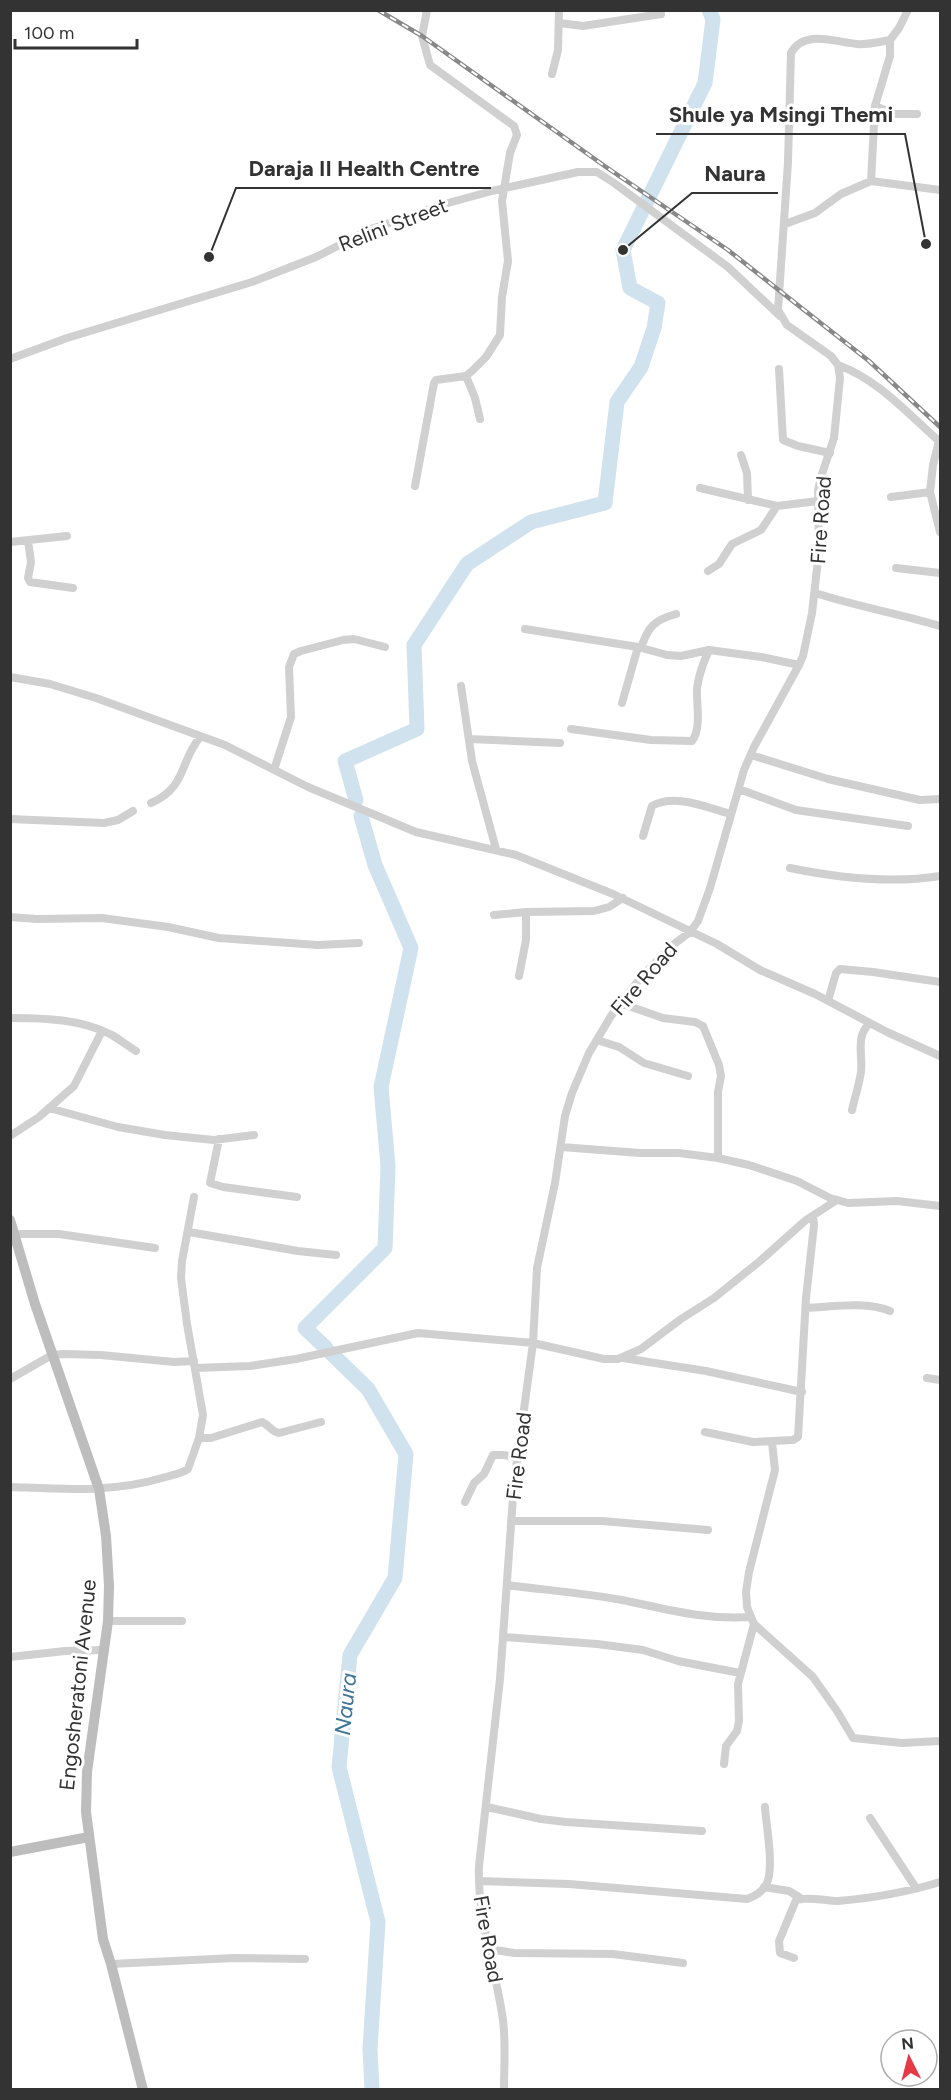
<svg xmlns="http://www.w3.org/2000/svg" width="951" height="2100" font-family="Figtree,sans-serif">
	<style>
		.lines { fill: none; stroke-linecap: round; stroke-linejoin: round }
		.river { stroke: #cfe2ee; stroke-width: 15 }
		.street { stroke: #d0d0d0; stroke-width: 8 }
		.secondary { stroke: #bdbdbd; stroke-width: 10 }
		.rail-casing { stroke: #888; stroke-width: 4.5 }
		.rail { stroke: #fff; stroke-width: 2; stroke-dasharray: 7; stroke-linecap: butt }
		.labels { text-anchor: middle; stroke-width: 6; stroke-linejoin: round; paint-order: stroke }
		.street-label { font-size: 21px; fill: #333; stroke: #fff }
		.water-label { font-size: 22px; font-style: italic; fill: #3f7597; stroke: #fff }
		.leader { fill: none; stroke: #333; stroke-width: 2 }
		.callout-dot { fill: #333; stroke: #fff; stroke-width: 2 }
		.callout-label { font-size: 22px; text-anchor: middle; font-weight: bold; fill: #333; stroke: #fff; stroke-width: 6; stroke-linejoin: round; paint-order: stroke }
	</style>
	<rect width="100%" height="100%" fill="#fff"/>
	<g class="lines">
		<path class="river" d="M356,800l-11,-39 72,-32 -3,-84 53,-81 64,-42 74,-19 12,-101 24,-35 13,-39 4,-25 -28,-15 -7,-38 82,-167 8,-64 -4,-9
			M326,1348l-21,-20 80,-80 3,-82 -7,-79 30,-139 -36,-83 -14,-49
			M331,1353l37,36 38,65 -11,124 -45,77 -11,112 39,155 -8,127 2,41"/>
		<path class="street" d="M560,23l23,3 78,-12
			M552,74l6,-24 1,-40
			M875,106l19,8h23
			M871,181l4,-75 15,-50v-16
			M785,224l30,-11 26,-19 30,-13 69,9
			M10,359l57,-21 185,-56 64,-25 55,-28 77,-26 44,-12 86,-19h19l17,11 114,84 52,49
			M838,365c41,15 70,49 102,77
			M779,369l4,71 15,6 32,7
			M466,376l9,22 5,21
			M939,441l-6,24 -3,27 10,40
			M741,455l6,18 1,27
			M415,486l19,-103 2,-3 30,-4 6,-5 14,-14 14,-22 2,-38 6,-36 -6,-60 8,-48 7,-18 -3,-9 -84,-61 -8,-29 5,-26
			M700,488l77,18 41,-5
			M891,497l39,-5
			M28,541l3,21 -3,16 2,4 43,6
			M10,542l57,-6
			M896,568l44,5
			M708,571l11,-7 13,-20 29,-14 16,-24
			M815,593c41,13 84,21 125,33
			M525,629l113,18 29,8 14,1 28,-6 52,7 38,8
			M641,648c7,-21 13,-28 35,-34
			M10,677l40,7 46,14 129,47 83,42 108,45 100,23 97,39 104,50 43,26 55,24 72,38 53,24
			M461,686l11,75 24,88
			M622,703l16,-56
			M571,729l80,11 41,1c10,-13 4,-38 5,-53 2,-14 6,-25 12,-38
			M470,739l90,4
			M751,755l77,24 92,21 20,-1
			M274,770l17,-53 -2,-50 5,-13 7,-3 42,-11 11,-1 31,8
			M739,789l57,21 112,16
			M151,803c36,-16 28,-40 49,-66
			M10,819l94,4 14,-3 15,-9
			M643,836l9,-30c23,-13 56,2 79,8
			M790,868c49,10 101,16 150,8
			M494,915l32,-3 68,-1 15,-4 14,-9
			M10,917l26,2 66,-1 66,9 51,11 99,7 41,-2
			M519,976l7,-36v-28
			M828,1001l8,-28 4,-4 33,3 67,10
			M620,1003l43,15 32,4 8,4 16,39 2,11 -3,16v66
			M10,1018c35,0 71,1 102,17 8,5 16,11 24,16
			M597,1040l22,7 25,16 44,13
			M49,1108l69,19 47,8 49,5 40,-5
			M852,1110c3,-13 7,-25 9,-38 2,-17 -6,-36 9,-49
			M10,1136l29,-19 35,-31 28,-55
			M219,1139l-9,44 13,4 74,10
			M561,1147l79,6h39l39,5 31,7 48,16 33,17 18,5 49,-2 43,5
			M189,1232l109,19 38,4
			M15,1234h44l96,14
			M806,1308c26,-1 59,-7 84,3
			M623,1358l83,13 96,21
			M195,1368l55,-2 46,-7 122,-26 115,10 71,16h14l23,-10 40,-30 33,-21 46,-37 46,-41 31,-20
			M927,1378l13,2
			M10,1379l42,-24 11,-1 38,1 73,7 20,-1
			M705,1432l48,10 40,-2 5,-3 8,-139 8,-73 -1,-9
			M199,1438h12l51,-16c7,3 10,10 17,11l42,-11
			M772,1442l3,28 -26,102 -3,20 1,15 7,17 59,53 24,34 16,27 49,5 38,-2
			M10,1487c51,2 102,6 152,-9 9,-3 19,-4 26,-9l11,-31 4,-23 -16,-91 -6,-46 1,-17 12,-64
			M465,1502l9,-19 10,-9 9,-19h10l14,2
			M511,1521h91l106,9
			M507,1585c38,5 77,8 115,15 44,9 82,20 128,17
			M108,1621h74
			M504,1637l93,7 46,6 35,11 62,12
			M10,1657l55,-6 39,-1
			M724,1764l2,-18 11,-15 2,-10 -1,-37 16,-60
			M487,1807l54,12 25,3 136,9
			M870,1818l46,70
			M479,1881l90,3 178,15c8,-3 14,-6 19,-14 9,-16 0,-59 -1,-78
			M764,1887l25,4 13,8
			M489,1949l25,4 99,1 70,9
			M794,1958l-14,-5 -1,-12 17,-41c13,-4 29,1 42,1 35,-3 70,-9 102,-19
			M111,1964l123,-6 71,1
			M504,2090c0,-24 2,-47 -1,-70 -7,-51 -26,-101 -24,-154l21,-187 14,-196 19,-140 4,-75 18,-85 10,-67 7,-23 17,-40 22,-37 31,-40 32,-32 16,-12 8,-11 12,-33 34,-118 10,-23 45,-82 4,-9 9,-43 7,-62 -1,-61 4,-16 12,-36 6,-60 -2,-13 -7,-9 -44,-31 -9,-15 10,-148 3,-109c13,-24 44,-11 66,-9 11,1 22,-2 33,-4l9,-12 9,-18"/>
		<path class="secondary" d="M10,1220l25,84 64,185 7,47 3,50 -1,35 -21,151 -1,40 17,127 8,25 32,126
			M10,1852l79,-15"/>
		<defs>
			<path id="rail" d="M378,10l44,26 184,131 122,83 141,111 71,66"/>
		</defs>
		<use href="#rail" class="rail-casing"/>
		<use href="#rail" class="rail"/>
	</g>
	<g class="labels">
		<g class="street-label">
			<text transform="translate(393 225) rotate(-21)" y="7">Relini Street</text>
			<text transform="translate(821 520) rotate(-86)" y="7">Fire Road</text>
			<text transform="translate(644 979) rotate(-49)" y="7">Fire Road</text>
			<text transform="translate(519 1456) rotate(-83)" y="7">Fire Road</text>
			<text transform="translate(78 1685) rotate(-84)" y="7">Engosheratoni Avenue</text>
			<text transform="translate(488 1939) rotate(80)" y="7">Fire Road</text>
		</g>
		<g class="water-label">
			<text transform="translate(345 1704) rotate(-84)" y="8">Naura</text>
		</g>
	</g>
	<path class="leader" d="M926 244L905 134H656M209 257L236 188H491M623 250L692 193H778"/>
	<g class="callout-dot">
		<circle cx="926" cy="244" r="6"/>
		<circle cx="209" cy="257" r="6"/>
		<circle cx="623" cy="250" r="6"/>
	</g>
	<g class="callout-label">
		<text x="781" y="122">Shule ya Msingi Themi</text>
		<text x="364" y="176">Daraja II Health Centre</text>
		<text x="735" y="181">Naura</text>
	</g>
	<rect width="951" height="2100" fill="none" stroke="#333333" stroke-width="24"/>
	<g transform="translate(909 2058) rotate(354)"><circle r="28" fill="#ffffff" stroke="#adadad" stroke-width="1.5"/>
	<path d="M0-4.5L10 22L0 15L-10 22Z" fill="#e63946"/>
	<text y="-9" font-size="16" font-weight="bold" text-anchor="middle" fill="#333333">N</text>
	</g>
	<path d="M15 39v9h122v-9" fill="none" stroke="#333333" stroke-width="3"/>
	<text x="24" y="39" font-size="18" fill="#333333" stroke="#ffffff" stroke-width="4.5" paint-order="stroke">100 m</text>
</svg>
